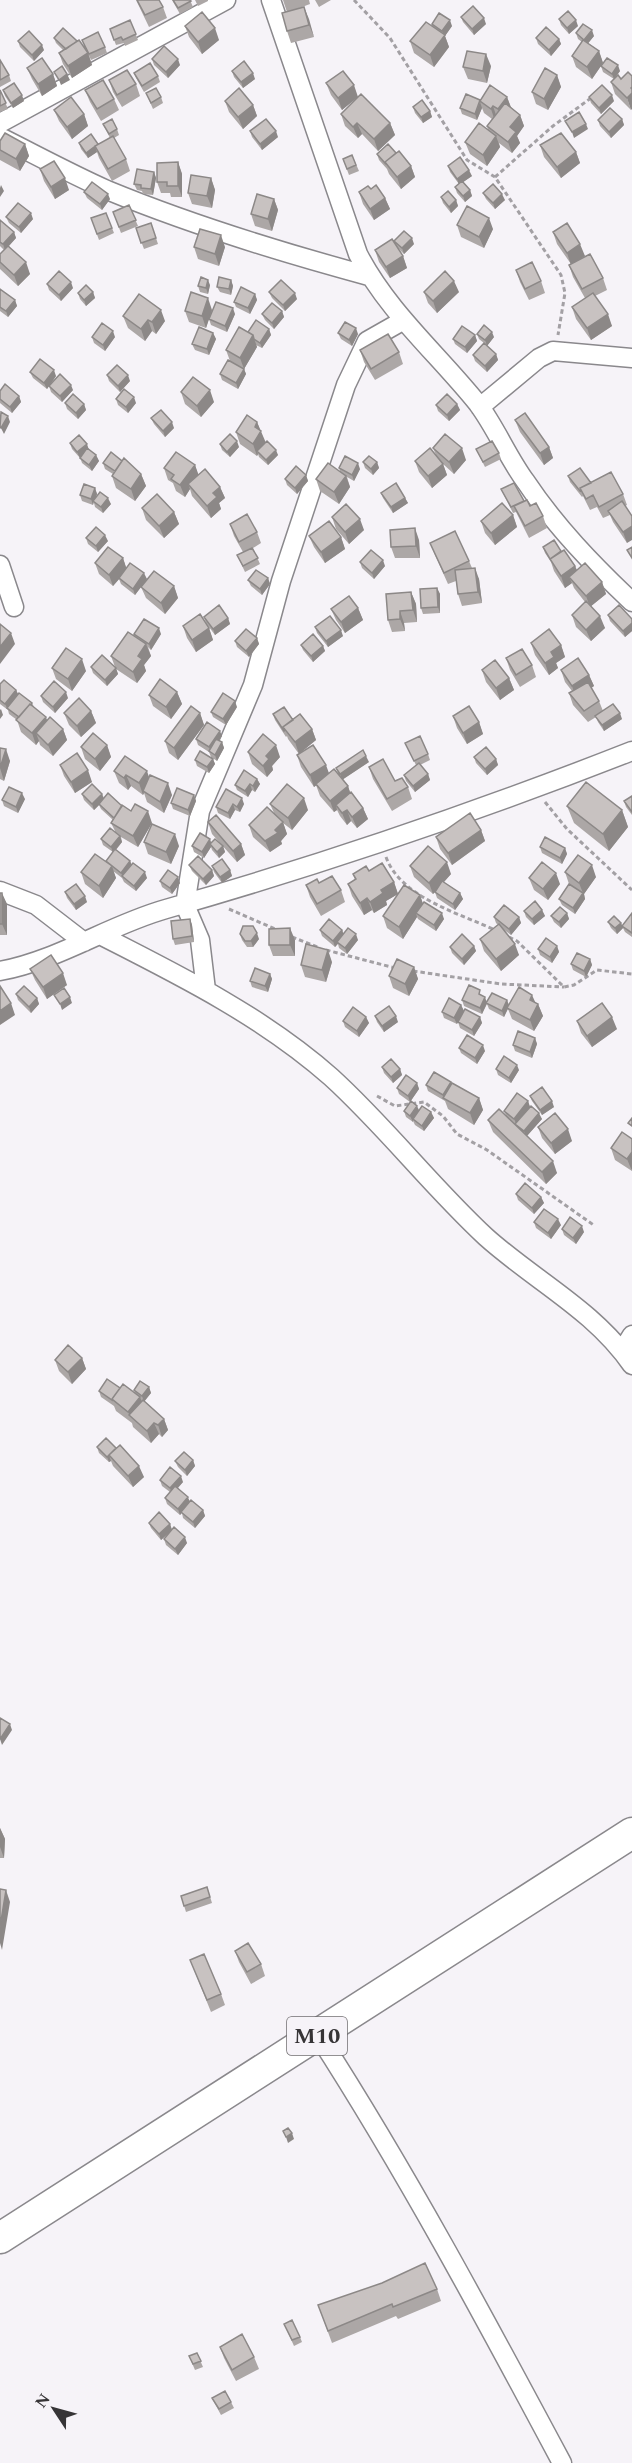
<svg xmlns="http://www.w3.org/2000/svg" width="632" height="2463" font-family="Spectral,serif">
<rect width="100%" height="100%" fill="#f6f3f8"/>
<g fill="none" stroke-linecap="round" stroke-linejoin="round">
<defs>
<path id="minor" d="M 271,0 L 358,254 C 388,312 438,354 478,404 C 496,428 508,458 526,482 C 556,527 593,565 632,602
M 0,123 L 226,0
M 0,137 C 36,155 71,174 107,190 C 192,225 280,252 369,276
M 480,407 L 539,358 L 553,351 L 632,358
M 0,565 L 14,607
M 0,891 L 36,905 L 84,942
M 100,935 C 181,976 263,1017 331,1077 C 386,1127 431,1186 486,1237 C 535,1281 594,1310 632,1365
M 0,971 C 59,960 109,925 166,909 C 324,864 479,811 632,751
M 206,990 L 200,940 L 185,905 L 200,811 L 253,685 L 281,581 L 346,385 L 367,341 L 404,320
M 622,1351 L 632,1335
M 318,2035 C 407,2173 485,2319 562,2463"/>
<path id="trunk" d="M 0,2238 L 632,1833"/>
</defs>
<!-- minor casing -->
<use href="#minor" stroke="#8a888c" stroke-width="21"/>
<!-- trunk casing -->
<use href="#trunk" stroke="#8a888c" stroke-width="33"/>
<!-- path -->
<path stroke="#a3a0a4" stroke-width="3" stroke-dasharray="4.5 3" stroke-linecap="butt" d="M 354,0 L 390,38 L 467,160 L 495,177 L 561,275 L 565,293 L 558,335
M 495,177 L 553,126 L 591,98
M 545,802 L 567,829 L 632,890
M 386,857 C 401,898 459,913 495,930
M 229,909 L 275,929
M 292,937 L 320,948
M 509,937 L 517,941 L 564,987 L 574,985 L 597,970 L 632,974
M 326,950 L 395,968
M 413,971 L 501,984 L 564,987
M 377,1096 L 395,1106 L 424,1102 L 443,1116 L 457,1134 L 487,1150 L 595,1226"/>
<!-- minor -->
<use href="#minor" stroke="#fff" stroke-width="18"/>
<!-- trunk -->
<use href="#trunk" stroke="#fff" stroke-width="30"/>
</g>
<!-- wall -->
<path fill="#aca7a6" d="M 136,0 L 163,7 L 167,18 L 149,27 Z
M 172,0 L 190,0 L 193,7 L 180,14 Z
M 195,0 L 208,0 L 208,1 L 198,6 Z
M 283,0 L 309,0 L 310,4 L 294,10 L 304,7 L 314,37 L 291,43 L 287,31 L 287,12 Z
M 315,0 L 331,0 L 319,7 Z
M 461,17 L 486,24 L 474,35 L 463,22 Z
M 559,19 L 578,26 L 569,34 L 561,25 Z
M 130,20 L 138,40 L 125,46 L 124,43 L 116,45 L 110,29 Z
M 432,24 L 452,26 L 445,36 L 449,47 L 434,67 L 414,53 L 410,41 L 432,26 Z
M 185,26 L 219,40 L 202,54 L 189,37 Z
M 576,33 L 594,36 L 588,43 L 599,51 L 603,63 L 592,79 L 576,67 L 572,56 L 582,42 L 578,39 Z
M 54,38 L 88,53 L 92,65 L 72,78 L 63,64 L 59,53 L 63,50 L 56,43 Z
M 536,38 L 559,39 L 561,44 L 551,56 L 538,44 Z
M 82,40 L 105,47 L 107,53 L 91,60 Z
M 18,41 L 44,50 L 34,61 L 20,47 Z
M 152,59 L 180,65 L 168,78 L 154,65 Z
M 0,60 L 9,75 L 11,81 L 0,87 Z
M 491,66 L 487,83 L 468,79 L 463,67 Z
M 601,66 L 620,71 L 615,78 L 621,79 L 631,110 L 615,94 L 611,82 L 614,79 L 603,72 Z
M 27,68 L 53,74 L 57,86 L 42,96 L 32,79 Z
M 232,71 L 255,79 L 243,88 L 234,77 Z
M 134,73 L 158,76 L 160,82 L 144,92 L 136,78 Z
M 557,75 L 561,87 L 548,110 L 536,104 L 532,92 Z
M 109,80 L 136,84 L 140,96 L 122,107 L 113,92 Z
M 326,83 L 358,97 L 390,123 L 395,135 L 378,151 L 362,134 L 358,138 L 345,126 L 341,114 L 356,98 L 342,110 L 331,95 Z
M 0,90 L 8,109 L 0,112 Z
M 3,90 L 24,101 L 13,108 L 5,96 Z
M 85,90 L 114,99 L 119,110 L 101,121 L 90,102 Z
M 146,93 L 161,97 L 163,103 L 153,109 Z
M 507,97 L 511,107 L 520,115 L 524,126 L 517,136 L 520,143 L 512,153 L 499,143 L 500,147 L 487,166 L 470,154 L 465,142 L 488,130 L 487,126 L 492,119 L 484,113 L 482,108 L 477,120 L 462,114 L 460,108 L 480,100 Z
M 589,97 L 614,101 L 601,114 L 591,103 Z
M 225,101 L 253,105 L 257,116 L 243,129 L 229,112 Z
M 413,107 L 430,111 L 432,117 L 423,123 L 415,113 Z
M 54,110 L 84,114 L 88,126 L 72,139 L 59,121 Z
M 622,119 L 624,125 L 611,138 L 600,126 L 598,120 Z
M 103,124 L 117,129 L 119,135 L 114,138 L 126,159 L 130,171 L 112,181 L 99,158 L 97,152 L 88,158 L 81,149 L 79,143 L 98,145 L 110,138 Z
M 250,131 L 278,137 L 262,150 L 252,137 Z
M 25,144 L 29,156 L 20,171 L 0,160 L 0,150 Z
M 540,145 L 576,152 L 580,163 L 561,178 L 544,157 Z
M 396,153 L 411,166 L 415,177 L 401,189 L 389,174 L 387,169 L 379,160 L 377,154 Z
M 352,155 L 359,171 L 349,175 L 343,159 Z
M 178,162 L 182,174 L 182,197 L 171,197 L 170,193 L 161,193 L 157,182 Z
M 448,166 L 472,176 L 463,182 L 470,190 L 472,196 L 465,202 L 457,193 L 455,187 L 459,184 L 450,172 Z
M 40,169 L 69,190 L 55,199 L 44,181 Z
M 154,172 L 156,178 L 153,195 L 143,194 L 142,191 L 137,190 L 134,184 Z
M 211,178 L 215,190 L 212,208 L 192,204 L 188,193 Z
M 371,189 L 385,198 L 390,209 L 374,220 L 363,204 L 359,192 Z
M 84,192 L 110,199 L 102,210 L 87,198 Z
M 483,193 L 505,200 L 495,209 L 486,199 Z
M 441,197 L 456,200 L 458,206 L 451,213 L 443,203 Z
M 274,199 L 278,210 L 272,231 L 255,226 L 251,214 Z
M 129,205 L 138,226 L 121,233 L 113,212 Z
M 106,213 L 114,233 L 99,240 L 91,218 Z
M 6,217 L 33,219 L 21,233 L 9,223 Z
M 0,220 L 14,232 L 16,238 L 9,246 L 30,274 L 18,286 L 0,269 L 0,254 L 4,250 L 0,246 Z
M 151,223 L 158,244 L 144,249 L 136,228 Z
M 457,225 L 493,229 L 484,248 L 461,237 Z
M 553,232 L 585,256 L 575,262 L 603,278 L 607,290 L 595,296 L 612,326 L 591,340 L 576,319 L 572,307 L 585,298 L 573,277 L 569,265 L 571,264 L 557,244 Z
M 394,241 L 414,244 L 404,254 L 397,247 L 403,256 L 407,268 L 390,278 L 379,262 L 375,250 L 396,246 Z
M 194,247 L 225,247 L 219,266 L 198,259 Z
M 516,270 L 541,281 L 545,293 L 529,300 L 520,282 Z
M 231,280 L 233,286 L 231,295 L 220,292 L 217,287 Z
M 47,284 L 73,288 L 61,301 L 49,290 Z
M 210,285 L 208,294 L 200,292 L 198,286 Z
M 0,289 L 15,300 L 17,306 L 8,317 L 0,311 Z
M 93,292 L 95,298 L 86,306 L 80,299 L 78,293 Z
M 269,292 L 297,299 L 285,311 L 272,298 Z
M 424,292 L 459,292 L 437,313 L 428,303 Z
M 255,294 L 257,300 L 250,314 L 236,307 L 234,302 Z
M 212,310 L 235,314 L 227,332 L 211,325 L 209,319 L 206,328 L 189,322 L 185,311 Z
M 282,311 L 284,317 L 274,329 L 265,320 L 262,314 Z
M 123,316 L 165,321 L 156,334 L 152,331 L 145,341 L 128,328 Z
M 269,329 L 271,335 L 262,348 L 256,345 L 257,347 L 244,369 L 246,374 L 238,389 L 222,380 L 220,374 L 230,361 L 226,350 L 248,332 Z
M 213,333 L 216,339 L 209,355 L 195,350 L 192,344 Z
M 338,333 L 358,334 L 352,346 L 341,339 Z
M 477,334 L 494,337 L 487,346 L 496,354 L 498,360 L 487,372 L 475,361 L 473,355 L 484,343 L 479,339 Z
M 475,335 L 477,341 L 467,353 L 455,344 L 453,339 Z
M 92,337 L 115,337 L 105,351 L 94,343 Z
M 360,350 L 399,352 L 403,364 L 375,380 L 364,362 Z
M 30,372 L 56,376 L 51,384 L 73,390 L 62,402 L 51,392 L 49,386 L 47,389 L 33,378 Z
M 107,375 L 130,381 L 120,392 L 109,381 Z
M 0,391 L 19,396 L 21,402 L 12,413 L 0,403 Z
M 181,392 L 214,402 L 201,417 L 185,404 Z
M 116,399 L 136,403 L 128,413 L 118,405 Z
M 65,403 L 84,404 L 86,410 L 78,419 L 67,409 Z
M 457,404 L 460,410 L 449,421 L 438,411 L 436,405 Z
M 151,418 L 174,428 L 165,437 L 154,424 Z
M 515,420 L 549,447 L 553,458 L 544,465 L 520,432 Z
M 257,422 L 265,443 L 278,455 L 268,465 L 259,457 L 258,454 L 257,456 L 240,444 L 236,432 Z
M 70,443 L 96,455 L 99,461 L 92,471 L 82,463 L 80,457 L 80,458 L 72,449 Z
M 220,444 L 239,447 L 230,457 L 222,450 Z
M 433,448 L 466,460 L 454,474 L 443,464 L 447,475 L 432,488 L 419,472 L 415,461 L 436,455 Z
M 476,449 L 499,453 L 501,459 L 485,467 Z
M 363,462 L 377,462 L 379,468 L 373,475 L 365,468 Z
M 103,463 L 141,474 L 146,486 L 135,501 L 116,488 L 112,476 L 113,474 L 105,469 Z
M 195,465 L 198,475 L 220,487 L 225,498 L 219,503 L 221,509 L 211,518 L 192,496 L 190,489 L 185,497 L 176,491 L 173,483 L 168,480 L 164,468 Z
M 339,468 L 360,469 L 354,481 L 347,477 L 350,487 L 339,504 L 320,491 L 316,479 L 340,471 Z
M 306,475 L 308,481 L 297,494 L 287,485 L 285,479 Z
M 568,476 L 591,483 L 623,494 L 627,505 L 625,506 L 627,543 L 613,522 L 610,515 L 603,518 L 597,507 L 590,510 L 583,496 L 582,497 L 570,482 Z
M 95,488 L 97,494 L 96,497 L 111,504 L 103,513 L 95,507 L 94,503 L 93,505 L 82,501 L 80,495 Z
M 501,489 L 524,501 L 543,516 L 547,528 L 529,538 L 516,512 L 513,513 Z
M 381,493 L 405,498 L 408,503 L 393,513 L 383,498 Z
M 142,508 L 174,512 L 179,524 L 164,538 L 146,520 Z
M 513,515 L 517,527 L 495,545 L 485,533 L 481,521 Z
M 332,517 L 364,530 L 349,544 L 336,529 Z
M 230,524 L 257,532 L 261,543 L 253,548 L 260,564 L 245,572 L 237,555 L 243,552 L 234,536 Z
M 309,536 L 341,537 L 345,549 L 325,563 L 314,547 Z
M 86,538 L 108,541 L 98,552 L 88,544 Z
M 419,540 L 420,558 L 395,558 L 391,547 Z
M 430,543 L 469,561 L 472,568 L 479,579 L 482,603 L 462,606 L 458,594 L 456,581 L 448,584 L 435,555 Z
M 543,547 L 561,551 L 575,566 L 577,570 L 602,582 L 606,594 L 591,606 L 605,628 L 591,641 L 576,627 L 572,615 L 585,602 L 574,588 L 572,583 L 565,588 L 554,571 L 551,562 L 545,553 Z
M 123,558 L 126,568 L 147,579 L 135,595 L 121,584 L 119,579 L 113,586 L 99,574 L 95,563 Z
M 360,562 L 385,566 L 374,579 L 362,568 Z
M 268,578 L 270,584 L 262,595 L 251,586 L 248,580 Z
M 174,586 L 178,598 L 165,614 L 146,598 L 141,587 Z
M 437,588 L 440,594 L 440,613 L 423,614 L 421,608 Z
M 411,592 L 416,604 L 417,622 L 404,623 L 405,631 L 392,632 L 388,620 Z
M 358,608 L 363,620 L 345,633 L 336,620 L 331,609 Z
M 608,615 L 632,619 L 632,631 L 625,637 L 610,621 Z
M 204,617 L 228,618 L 230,624 L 215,635 L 206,623 Z
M 183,626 L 209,628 L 213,640 L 196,652 L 187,638 Z
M 315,627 L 343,636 L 328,647 L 317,633 Z
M 134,634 L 161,634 L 151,650 L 148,647 L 151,656 L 144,665 L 146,671 L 137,683 L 116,669 L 118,674 L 107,686 L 93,673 L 91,667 L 115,667 L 111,656 L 134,636 Z
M 257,638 L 259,644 L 249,657 L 237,647 L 235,641 Z
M 531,643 L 561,645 L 565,657 L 556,663 L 558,668 L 549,675 L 535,655 Z
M 301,645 L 323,646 L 325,651 L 313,662 L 303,650 Z
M 506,658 L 532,665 L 536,677 L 520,687 L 510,670 Z
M 52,668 L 86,671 L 72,691 L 56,679 Z
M 482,670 L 509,678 L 514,690 L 500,700 L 486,682 Z
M 561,670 L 589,675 L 594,686 L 591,688 L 599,701 L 603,711 L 622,719 L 604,731 L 598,722 L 596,717 L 588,722 L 573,705 L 569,693 L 572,691 L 565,682 Z
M 0,684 L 16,690 L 18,694 L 32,703 L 34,707 L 47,720 L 63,729 L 67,740 L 53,756 L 40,745 L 39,741 L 36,745 L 21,732 L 17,720 L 9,714 L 8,710 L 0,704 Z
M 177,692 L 182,704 L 171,719 L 153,706 L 149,695 Z
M 41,696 L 68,698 L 55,713 L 43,702 Z
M 237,707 L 226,725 L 213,717 L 211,712 Z
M 91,711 L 96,723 L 81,737 L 69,725 L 64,713 Z
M 200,713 L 204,725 L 178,760 L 169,753 L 165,741 Z
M 273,714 L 293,720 L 312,729 L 316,740 L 300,753 L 329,773 L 338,773 L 336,768 L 369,762 L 343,779 L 348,786 L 350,793 L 363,808 L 368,819 L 357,828 L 351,821 L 347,825 L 340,816 L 337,810 L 334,812 L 320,796 L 316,785 L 314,787 L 301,767 L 297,755 L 299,754 L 288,739 L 287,736 L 286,737 L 275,720 Z
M 453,716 L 479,722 L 483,734 L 467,744 L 457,728 Z
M 222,736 L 219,741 L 222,742 L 224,748 L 217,761 L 211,757 L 209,752 L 198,745 L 196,739 Z
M 405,743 L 428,754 L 430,760 L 420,765 L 428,774 L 430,780 L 415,792 L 406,781 L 404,775 L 416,765 Z
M 107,745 L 111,757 L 100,771 L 85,759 L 81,747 Z
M 0,748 L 10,761 L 4,781 L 0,779 Z
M 248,752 L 280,757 L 272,766 L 273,770 L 267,777 L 252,764 Z
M 474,757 L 496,759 L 498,765 L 487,775 L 476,763 Z
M 213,759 L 215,764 L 209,773 L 197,766 L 195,760 Z
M 60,765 L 92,782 L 75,793 L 64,776 Z
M 369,767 L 408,787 L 412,799 L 392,811 L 373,779 Z
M 114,771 L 149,777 L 172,795 L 164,813 L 147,802 L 144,793 L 143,795 L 131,786 L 128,790 L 119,783 Z
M 257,779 L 260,784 L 255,792 L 252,790 L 248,797 L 237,790 L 235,785 Z
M 226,789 L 244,804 L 240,812 L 235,810 L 230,819 L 218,813 L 216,807 Z
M 82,794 L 102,794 L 104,798 L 122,806 L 152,823 L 138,847 L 121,837 L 122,842 L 116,850 L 130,861 L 131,864 L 147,878 L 136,891 L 124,882 L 122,878 L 113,871 L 116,878 L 103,898 L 85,884 L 81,872 L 106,862 L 113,852 L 103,845 L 101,839 L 115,831 L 111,823 L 113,820 L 101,809 L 99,805 L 94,810 L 84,800 Z
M 194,795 L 196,801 L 190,816 L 173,809 L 171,803 Z
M 632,796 L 632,815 L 626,807 L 624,801 Z
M 25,799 L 18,813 L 4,806 L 2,800 Z
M 270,804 L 308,810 L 292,830 L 283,823 L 287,834 L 281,841 L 282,844 L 270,852 L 253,837 L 249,825 L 274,813 Z
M 567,806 L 622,810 L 628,827 L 609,851 L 574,823 Z
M 208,822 L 241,844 L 245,855 L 237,862 L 212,834 Z
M 481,830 L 485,841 L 452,865 L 440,849 L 436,837 Z
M 144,842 L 179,846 L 171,864 L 148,854 Z
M 211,843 L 223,846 L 225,852 L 219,858 L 212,850 L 211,847 L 204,858 L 194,852 L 192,846 Z
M 540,847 L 565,848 L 567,854 L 562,864 L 542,853 Z
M 189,865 L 212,870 L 214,876 L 206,885 L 192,871 Z
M 212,866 L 230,870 L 232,876 L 222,883 L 214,872 Z
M 410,866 L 451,874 L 444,882 L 460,893 L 463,899 L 455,910 L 437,898 L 435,892 L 436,891 L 433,894 L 414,877 Z
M 369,871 L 394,882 L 398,894 L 386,901 L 387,905 L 374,913 L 372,910 L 364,915 L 352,896 L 348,884 L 355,880 L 353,874 Z
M 565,872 L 596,877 L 584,894 L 585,899 L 575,914 L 562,905 L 559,899 L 569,884 Z
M 529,878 L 560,884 L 548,900 L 534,890 Z
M 160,881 L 180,883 L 172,894 L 162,887 Z
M 306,885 L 341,890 L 345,902 L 321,916 L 310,897 Z
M 65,892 L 87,902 L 76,910 L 67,898 Z
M 0,893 L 7,904 L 7,935 L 0,935 Z
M 420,895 L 423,904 L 444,919 L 436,931 L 418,919 L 417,917 L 403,939 L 387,928 L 383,916 Z
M 542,910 L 545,916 L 534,925 L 526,917 L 524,911 Z
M 567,913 L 569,919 L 561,928 L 554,922 L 551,916 Z
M 632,913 L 632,937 L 625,932 L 622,926 Z
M 494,917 L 519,917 L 521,923 L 511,935 L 503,929 L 519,955 L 501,971 L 484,951 L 480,939 L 498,925 L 496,923 Z
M 190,919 L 192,925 L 194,942 L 175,945 L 173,939 Z
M 608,922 L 621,923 L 623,928 L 617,934 L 611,928 Z
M 320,930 L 342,930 L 344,934 L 358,940 L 347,954 L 339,948 L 338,944 L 335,947 L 322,936 Z
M 240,934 L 259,939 L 253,947 L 247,947 L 242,940 Z
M 295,940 L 295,956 L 273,956 L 269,945 Z
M 474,946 L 476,951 L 464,965 L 452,953 L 450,947 Z
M 557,946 L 559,952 L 552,963 L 540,955 L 538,949 Z
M 590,959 L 592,965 L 586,977 L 573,970 L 571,964 Z
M 332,962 L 326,982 L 305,977 L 301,965 Z
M 414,967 L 418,979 L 409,996 L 393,988 L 389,976 Z
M 30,969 L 67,985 L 47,999 L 35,980 Z
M 270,974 L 272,979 L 268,992 L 252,987 L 250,981 Z
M 16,994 L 37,998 L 39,1004 L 31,1013 L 18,1000 Z
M 482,996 L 487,1003 L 507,1000 L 509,1005 L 535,1003 L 538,1004 L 543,1016 L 534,1031 L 512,1019 L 508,1009 L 504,1017 L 489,1009 L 487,1004 L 482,1014 L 464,1006 L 462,1000 Z
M 461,1005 L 464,1011 L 480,1017 L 482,1023 L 474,1036 L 460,1028 L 458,1022 L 457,1024 L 444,1018 L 442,1012 Z
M 375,1016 L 398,1022 L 384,1032 L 377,1022 Z
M 366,1017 L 369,1023 L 359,1037 L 345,1027 L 343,1021 Z
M 577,1021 L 617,1029 L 592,1047 L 581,1033 Z
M 535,1038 L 537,1044 L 532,1058 L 515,1051 L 513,1045 Z
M 459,1048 L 485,1051 L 477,1064 L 461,1053 Z
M 382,1067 L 400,1069 L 402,1075 L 393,1083 L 384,1073 Z
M 496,1069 L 519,1070 L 511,1083 L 498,1075 Z
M 417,1083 L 419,1089 L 410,1102 L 399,1094 L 397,1088 Z
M 452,1084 L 479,1098 L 483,1110 L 474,1125 L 448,1109 L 445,1101 L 428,1091 L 426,1085 Z
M 530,1096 L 554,1107 L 542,1115 L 532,1101 Z
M 528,1101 L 530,1107 L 542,1119 L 527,1136 L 557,1173 L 546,1184 L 493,1132 L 488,1120 L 506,1115 L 504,1111 Z
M 419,1110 L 431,1112 L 434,1118 L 424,1131 L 415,1125 L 413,1121 L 413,1122 L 406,1117 L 404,1111 Z
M 538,1127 L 572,1141 L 555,1154 L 542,1138 Z
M 622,1132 L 632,1171 L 615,1160 L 611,1148 Z
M 516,1194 L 541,1197 L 544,1203 L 534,1214 L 518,1200 Z
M 534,1222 L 561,1225 L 551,1239 L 536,1228 Z
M 562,1229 L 584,1232 L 576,1244 L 564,1235 Z
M 82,1358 L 86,1369 L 72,1384 L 59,1371 L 55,1360 Z
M 149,1387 L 151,1393 L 144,1401 L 164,1419 L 168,1430 L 162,1437 L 159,1434 L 151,1443 L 133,1427 L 132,1423 L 116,1411 L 114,1406 L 101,1397 L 99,1391 L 120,1388 L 135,1393 L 134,1390 Z
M 97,1447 L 144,1477 L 133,1487 L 113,1466 L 111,1461 L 109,1462 L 99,1453 Z
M 193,1460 L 195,1466 L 187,1476 L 178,1467 L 175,1461 Z
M 160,1480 L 183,1482 L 178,1488 L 190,1501 L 203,1510 L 205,1516 L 195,1528 L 183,1518 L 182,1513 L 180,1515 L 167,1504 L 165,1498 L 170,1492 L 162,1486 Z
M 149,1523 L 170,1524 L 172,1530 L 187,1543 L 178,1555 L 166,1545 L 164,1539 L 172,1530 L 161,1540 L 151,1528 Z
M 0,1828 L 5,1839 L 4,1858 L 0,1858 Z
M 207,1887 L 212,1903 L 186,1912 L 181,1896 Z
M 235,1951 L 261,1964 L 265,1976 L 251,1984 L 239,1962 Z
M 190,1960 L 221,1994 L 225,2005 L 211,2012 Z
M 437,2289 L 441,2301 L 398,2319 L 396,2316 L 332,2343 L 318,2305 Z
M 284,2324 L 300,2337 L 302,2342 L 294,2346 Z
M 220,2347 L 254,2357 L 259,2369 L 236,2381 L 224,2358 Z
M 197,2353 L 203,2367 L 195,2370 L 189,2356 Z
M 212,2398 L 231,2402 L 234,2408 L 221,2415 L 215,2404 Z"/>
<!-- shaded-wall -->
<path fill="#8c8887" d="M 304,7 L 309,19 L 314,37 L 309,25 Z
M 484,18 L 486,24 L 474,35 L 472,29 Z
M 450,20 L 452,26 L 445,36 L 449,47 L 434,67 L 430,55 L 444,36 L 442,31 Z
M 576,20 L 578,26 L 569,34 L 567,28 Z
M 215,28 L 219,40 L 202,54 L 198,42 Z
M 592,30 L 594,36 L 586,46 L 584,40 Z
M 559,39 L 561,44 L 551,56 L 549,50 Z
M 42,45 L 44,50 L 34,61 L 32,55 Z
M 599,51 L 603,63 L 592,79 L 587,67 Z
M 88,53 L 92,65 L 72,78 L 68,66 Z
M 486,54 L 491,66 L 487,83 L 483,71 Z
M 178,59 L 180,65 L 168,78 L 166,72 Z
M 618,65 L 620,71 L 614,79 L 612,74 Z
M 253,73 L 255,79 L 243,88 L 241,82 Z
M 53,74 L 57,86 L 42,96 L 38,84 Z
M 67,74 L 70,80 L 61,85 L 59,80 Z
M 557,75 L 561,87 L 548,110 L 544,99 Z
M 354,85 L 358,97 L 342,110 L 338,98 Z
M 632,93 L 632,109 L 631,110 L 627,98 Z
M 22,95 L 24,101 L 13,108 L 11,103 Z
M 612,95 L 614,101 L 601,114 L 599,108 Z
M 507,97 L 511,108 L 502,121 L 498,109 Z
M 480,102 L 482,108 L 477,120 L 475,114 Z
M 253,105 L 257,116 L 243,129 L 238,117 Z
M 493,106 L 497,118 L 495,121 L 491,109 Z
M 430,111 L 432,117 L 423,123 L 421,117 Z
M 84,114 L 88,126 L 72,139 L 67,127 Z
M 520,115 L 524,126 L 517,136 L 520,143 L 512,153 L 508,142 L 510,127 Z
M 622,119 L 624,125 L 611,138 L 609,132 Z
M 357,123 L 362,134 L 358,138 L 353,127 Z
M 390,123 L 395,135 L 378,151 L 374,139 Z
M 586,124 L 588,129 L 574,138 L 572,132 Z
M 276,131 L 278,137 L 262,150 L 260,144 Z
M 496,136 L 500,147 L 487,166 L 483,155 Z
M 25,144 L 29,156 L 20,171 L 16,159 Z
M 95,146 L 97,152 L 88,158 L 86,153 Z
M 576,152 L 580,163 L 561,178 L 557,167 Z
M 178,162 L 182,174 L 182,197 L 178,186 Z
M 411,166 L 415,177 L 401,189 L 397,177 Z
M 469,170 L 472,176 L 459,185 L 457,179 Z
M 154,172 L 156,178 L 153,195 L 151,189 Z
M 65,178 L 69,190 L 55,199 L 51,187 Z
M 211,178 L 215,190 L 212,208 L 207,196 Z
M 1,185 L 4,191 L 0,197 L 0,188 Z
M 470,190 L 472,196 L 465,202 L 463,196 Z
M 108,194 L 110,199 L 102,210 L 100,204 Z
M 502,194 L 505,200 L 495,209 L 493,203 Z
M 385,198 L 390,209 L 374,220 L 370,209 Z
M 274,199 L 278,210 L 272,231 L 268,219 Z
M 456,200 L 458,206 L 451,213 L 449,207 Z
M 31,213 L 33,219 L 21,233 L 19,227 Z
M 489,218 L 493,229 L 484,248 L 479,237 Z
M 14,232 L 16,238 L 5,250 L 3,244 Z
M 221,235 L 225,247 L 219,266 L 215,254 Z
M 412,238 L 414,244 L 404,254 L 402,248 Z
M 580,244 L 585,256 L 571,265 L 567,253 Z
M 403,256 L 407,268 L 390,278 L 386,267 Z
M 26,262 L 30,274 L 18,286 L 14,275 Z
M 208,280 L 210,285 L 208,294 L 206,288 Z
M 231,280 L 233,286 L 231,295 L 229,289 Z
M 454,281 L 459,292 L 437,313 L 433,301 Z
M 71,282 L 73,288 L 61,301 L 59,295 Z
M 93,292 L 95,298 L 86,306 L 84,300 Z
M 295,293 L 297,299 L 285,311 L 283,305 Z
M 255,294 L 257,300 L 250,314 L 248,308 Z
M 208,298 L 212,310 L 206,328 L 202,316 Z
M 15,300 L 17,306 L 8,317 L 6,311 Z
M 233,308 L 235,314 L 227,332 L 225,326 Z
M 161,310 L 165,321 L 156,334 L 152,322 Z
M 282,311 L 284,317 L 274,329 L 272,323 Z
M 608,314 L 612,326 L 591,340 L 587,328 Z
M 148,320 L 152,331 L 145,341 L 141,329 Z
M 356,328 L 358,334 L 352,346 L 349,340 Z
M 269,329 L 271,335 L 262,348 L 260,343 Z
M 113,331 L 115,337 L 105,351 L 103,345 Z
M 492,332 L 494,337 L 487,346 L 485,340 Z
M 213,333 L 216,339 L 209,355 L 207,349 Z
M 253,335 L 257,347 L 244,369 L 240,358 Z
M 475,335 L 477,341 L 467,353 L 465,347 Z
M 496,354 L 498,360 L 487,372 L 485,366 Z
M 244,369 L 246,374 L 238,389 L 236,383 Z
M 54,370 L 56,376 L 47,389 L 44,383 Z
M 128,375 L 130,381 L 120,392 L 118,386 Z
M 71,385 L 73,390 L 62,402 L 60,396 Z
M 210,390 L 214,402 L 201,417 L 197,406 Z
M 19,396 L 21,402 L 12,413 L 10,407 Z
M 134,397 L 136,403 L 128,413 L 126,407 Z
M 84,404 L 86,410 L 78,419 L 76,413 Z
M 457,404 L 460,410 L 449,421 L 447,415 Z
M 8,416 L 10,422 L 4,434 L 1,428 Z
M 172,422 L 174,428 L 165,437 L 163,431 Z
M 257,422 L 266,443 L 257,451 L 258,454 L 257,456 L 253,444 L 255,427 Z
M 237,441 L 239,447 L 230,457 L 227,452 Z
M 87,444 L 89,450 L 80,458 L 77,452 Z
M 549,447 L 553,458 L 544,465 L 540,453 Z
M 462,448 L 466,460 L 454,474 L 449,462 Z
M 276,450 L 278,455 L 268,465 L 266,460 Z
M 96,455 L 99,461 L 92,471 L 89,465 Z
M 377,462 L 379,468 L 373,475 L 371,469 Z
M 358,463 L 360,469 L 354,481 L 352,475 Z
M 443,464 L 447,475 L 432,488 L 428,476 Z
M 195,465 L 199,476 L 188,484 L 190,489 L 185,497 L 180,485 Z
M 141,474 L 146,486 L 135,501 L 131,489 Z
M 306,475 L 308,481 L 297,494 L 295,488 Z
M 346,476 L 350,487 L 339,504 L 334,492 Z
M 220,487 L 225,498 L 219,503 L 221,509 L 211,518 L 207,506 L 213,493 Z
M 95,488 L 97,494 L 94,502 L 93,501 L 93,505 L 91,499 Z
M 108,498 L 111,504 L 103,513 L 101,507 Z
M 405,498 L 408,503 L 393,513 L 391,507 Z
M 174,512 L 179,524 L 164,538 L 159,526 Z
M 513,515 L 517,527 L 495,545 L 491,533 Z
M 360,519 L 364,530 L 349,544 L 345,532 Z
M 632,526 L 632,540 L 627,543 L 623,532 Z
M 415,528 L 419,540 L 420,558 L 416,546 Z
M 105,535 L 108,541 L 98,552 L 96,546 Z
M 341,537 L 345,549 L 325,563 L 321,552 Z
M 123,558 L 127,570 L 113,586 L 109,575 Z
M 383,560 L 385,566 L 374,579 L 372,573 Z
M 575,566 L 580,578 L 569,577 L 572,583 L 565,588 L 561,576 Z
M 475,568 L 479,579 L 482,603 L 478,592 Z
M 144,573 L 147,579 L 135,595 L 133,589 Z
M 268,578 L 270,584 L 262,595 L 260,589 Z
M 602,582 L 606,594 L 590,607 L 586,596 Z
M 174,586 L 178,598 L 165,614 L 161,603 Z
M 437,588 L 440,594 L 440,613 L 438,607 Z
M 411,592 L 416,604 L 417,622 L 413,610 Z
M 358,608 L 363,620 L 345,633 L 341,622 Z
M 400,611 L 404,623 L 405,631 L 400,619 Z
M 600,616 L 605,628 L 591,641 L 586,630 Z
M 228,618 L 230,624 L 215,635 L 213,629 Z
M 632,623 L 632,631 L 625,637 L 623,631 Z
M 159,628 L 161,634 L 151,650 L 149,644 Z
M 209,628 L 213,640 L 196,652 L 192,640 Z
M 341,630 L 343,636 L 328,647 L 326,641 Z
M 11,633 L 15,644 L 0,664 L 0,647 Z
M 257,638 L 259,644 L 249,657 L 246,651 Z
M 146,644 L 151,656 L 144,665 L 146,671 L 137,683 L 133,672 L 138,656 Z
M 561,645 L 565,657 L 556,663 L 558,668 L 549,675 L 545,663 L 551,652 Z
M 323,646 L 325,651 L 313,662 L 311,656 Z
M 82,659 L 86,671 L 72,691 L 68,679 Z
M 116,668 L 118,674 L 107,686 L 105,680 Z
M 589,675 L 594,686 L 576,698 L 572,686 Z
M 509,678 L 514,690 L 500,700 L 496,688 Z
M 16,690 L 19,696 L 7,708 L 5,704 Z
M 66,692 L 68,698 L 55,713 L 53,707 Z
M 177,692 L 182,704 L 171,719 L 166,707 Z
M 235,701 L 237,707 L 226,725 L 223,719 Z
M 1,709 L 3,715 L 0,719 L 0,710 Z
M 91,711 L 96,723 L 81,737 L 77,726 Z
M 200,713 L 204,725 L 178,760 L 174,748 Z
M 620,713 L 622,719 L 604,731 L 602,725 Z
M 46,717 L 50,729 L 36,733 L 39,741 L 36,745 L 32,733 Z
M 479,722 L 483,734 L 467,744 L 463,733 Z
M 63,729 L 67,740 L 53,756 L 48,745 Z
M 312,729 L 316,740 L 299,754 L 295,742 Z
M 220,731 L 222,736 L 211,753 L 209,747 Z
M 222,742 L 224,748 L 217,761 L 215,755 Z
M 107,745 L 111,757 L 100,771 L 95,759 Z
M 276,745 L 280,757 L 272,766 L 273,770 L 267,777 L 263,766 L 266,756 Z
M 6,749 L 10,761 L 4,781 L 0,768 Z
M 366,756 L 369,762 L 342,780 L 340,774 Z
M 213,759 L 215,764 L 209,773 L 207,767 Z
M 496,759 L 498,765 L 487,775 L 485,769 Z
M 326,765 L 330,776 L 314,787 L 310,775 Z
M 88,770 L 92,782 L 75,793 L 71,782 Z
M 147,771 L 151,783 L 143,791 L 144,793 L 143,795 L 139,783 Z
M 428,774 L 430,780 L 415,792 L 413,786 Z
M 126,775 L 131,786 L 128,790 L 124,778 Z
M 257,779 L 260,784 L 255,792 L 253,786 Z
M 168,783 L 172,795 L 164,813 L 160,802 Z
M 250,784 L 252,790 L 248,797 L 245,791 Z
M 348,786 L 352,798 L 336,805 L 337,810 L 334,812 L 330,801 Z
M 22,793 L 25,799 L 18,813 L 16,807 Z
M 102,794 L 104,800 L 94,810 L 92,804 Z
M 194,795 L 196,801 L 190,816 L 188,810 Z
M 242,798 L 244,804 L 240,812 L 237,807 Z
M 304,798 L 308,810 L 292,830 L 288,818 Z
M 233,804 L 235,810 L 230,819 L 228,813 Z
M 363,808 L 368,819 L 357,828 L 352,817 Z
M 347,810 L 351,821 L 347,825 L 342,813 Z
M 622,810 L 628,827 L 609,851 L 603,834 Z
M 148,811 L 152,823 L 138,847 L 133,836 Z
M 283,822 L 287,834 L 281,841 L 282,844 L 270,852 L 265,841 Z
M 481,830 L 485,841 L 452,865 L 448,853 Z
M 175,834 L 179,846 L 171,864 L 166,852 Z
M 120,836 L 122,842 L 113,853 L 111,847 Z
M 210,839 L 212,845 L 210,844 L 211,847 L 204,858 L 202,852 Z
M 241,844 L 245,855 L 237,862 L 233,851 Z
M 223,846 L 225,852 L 219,858 L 217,852 Z
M 565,848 L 567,854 L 562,864 L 560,858 Z
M 130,861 L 133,867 L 124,879 L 121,873 Z
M 447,862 L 451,874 L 433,894 L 429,883 Z
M 592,865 L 596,877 L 584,894 L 585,899 L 575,914 L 573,908 L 583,893 L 579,883 Z
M 112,866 L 116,878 L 103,898 L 99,886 Z
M 212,870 L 214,876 L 206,885 L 203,879 Z
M 230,870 L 232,876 L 222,883 L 220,877 Z
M 145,872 L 147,878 L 136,891 L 134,886 Z
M 556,873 L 560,884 L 548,900 L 543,889 Z
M 178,877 L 180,883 L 172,894 L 170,888 Z
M 394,882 L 398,894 L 386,901 L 387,905 L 374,913 L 370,902 L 381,890 Z
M 2,893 L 7,904 L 7,935 L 2,924 Z
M 460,893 L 463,899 L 455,910 L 453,904 Z
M 420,895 L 424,907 L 416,913 L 417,917 L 403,939 L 399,927 Z
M 85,896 L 87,902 L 76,910 L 74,904 Z
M 367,898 L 372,910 L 364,915 L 360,903 Z
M 542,910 L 545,916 L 534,925 L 532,919 Z
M 442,913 L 444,919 L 436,931 L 434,925 Z
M 567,913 L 569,919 L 561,928 L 559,922 Z
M 519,917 L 521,923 L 511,935 L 509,929 Z
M 190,919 L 192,925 L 194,942 L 192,936 Z
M 621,923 L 623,928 L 617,934 L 615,928 Z
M 290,928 L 295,940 L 295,956 L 290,945 Z
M 342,930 L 344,936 L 335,947 L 333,941 Z
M 257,933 L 259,939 L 253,947 L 251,941 Z
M 356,934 L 358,940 L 347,954 L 345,948 Z
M 515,944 L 519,955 L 501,971 L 496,959 Z
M 474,946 L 476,951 L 464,965 L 462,959 Z
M 557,946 L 559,952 L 552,963 L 550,957 Z
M 328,950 L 332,962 L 326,982 L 322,970 Z
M 590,959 L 592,965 L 586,977 L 584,971 Z
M 414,967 L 418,979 L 409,996 L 405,984 Z
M 63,973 L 67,985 L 47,999 L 43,987 Z
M 270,974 L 272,979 L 268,992 L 265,986 Z
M 532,995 L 537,1006 L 530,1000 Z
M 70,997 L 72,1003 L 62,1010 L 60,1004 Z
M 485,997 L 487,1003 L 482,1014 L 480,1008 Z
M 37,998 L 39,1004 L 31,1013 L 29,1007 Z
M 507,1000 L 509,1006 L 504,1017 L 502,1011 Z
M 11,1003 L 15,1015 L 0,1025 L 0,1011 Z
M 538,1004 L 543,1016 L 534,1031 L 530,1020 Z
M 461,1005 L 464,1011 L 457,1024 L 454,1018 Z
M 396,1016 L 398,1022 L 384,1032 L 382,1026 Z
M 366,1017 L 369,1023 L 359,1037 L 357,1031 Z
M 480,1017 L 482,1023 L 474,1036 L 472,1030 Z
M 612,1017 L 617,1029 L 592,1047 L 587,1036 Z
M 535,1038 L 537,1044 L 532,1058 L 530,1052 Z
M 483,1045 L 485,1051 L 477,1064 L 475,1058 Z
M 517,1065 L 519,1070 L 511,1083 L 509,1078 Z
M 400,1069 L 402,1075 L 393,1083 L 391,1077 Z
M 451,1082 L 453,1088 L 444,1098 L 443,1095 Z
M 417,1083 L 419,1089 L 410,1102 L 408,1096 Z
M 479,1098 L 483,1110 L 474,1125 L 470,1113 Z
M 528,1101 L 530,1107 L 517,1125 L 514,1119 Z
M 552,1101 L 554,1107 L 542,1115 L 540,1110 Z
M 417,1106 L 420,1112 L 413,1119 L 413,1122 L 410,1116 Z
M 431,1112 L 434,1118 L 424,1131 L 422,1126 Z
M 539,1113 L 542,1119 L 526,1137 L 524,1131 Z
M 568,1129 L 572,1141 L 555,1154 L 551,1143 Z
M 632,1152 L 632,1171 L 627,1159 Z
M 553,1161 L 557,1173 L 546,1184 L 542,1172 Z
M 541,1197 L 544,1203 L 534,1214 L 532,1208 Z
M 558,1219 L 561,1225 L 551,1239 L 548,1233 Z
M 582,1226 L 584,1232 L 576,1244 L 573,1238 Z
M 82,1358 L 86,1369 L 72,1384 L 68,1372 Z
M 149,1387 L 151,1393 L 144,1402 L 142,1396 Z
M 140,1397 L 145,1409 L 130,1416 L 128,1412 Z
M 164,1419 L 168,1430 L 162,1437 L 158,1425 Z
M 154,1423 L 159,1434 L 151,1443 L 147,1431 Z
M 109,1455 L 111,1461 L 109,1462 L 107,1457 Z
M 193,1460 L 195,1466 L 187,1476 L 185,1470 Z
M 139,1466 L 144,1477 L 133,1487 L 128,1476 Z
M 181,1476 L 183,1482 L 172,1494 L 170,1488 Z
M 188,1497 L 190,1503 L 180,1515 L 178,1509 Z
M 203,1510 L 205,1516 L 195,1528 L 193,1522 Z
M 170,1524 L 172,1530 L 161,1540 L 159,1534 Z
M 185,1537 L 187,1543 L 178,1555 L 175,1549 Z
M 10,1724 L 12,1730 L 2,1745 L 0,1739 Z
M 0,1828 L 5,1839 L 4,1858 L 0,1847 Z
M 6,1890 L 10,1902 L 2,1950 L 0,1943 L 0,1927 Z
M 292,2133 L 294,2139 L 288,2143 L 286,2137 Z"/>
<!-- building -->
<path fill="#c8c2c1" stroke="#8c8887" stroke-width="1.5" d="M 137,0 L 159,0 L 163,7 L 145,15 Z
M 173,0 L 190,0 L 191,1 L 178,8 Z
M 473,6 L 484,18 L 472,29 L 461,17 Z
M 304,7 L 309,25 L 287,31 L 282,13 Z
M 568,11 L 576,20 L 567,28 L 559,19 Z
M 202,12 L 215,28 L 198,42 L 185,26 Z
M 439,13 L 450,20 L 442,31 L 432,24 Z
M 130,20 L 136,34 L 123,40 L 121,37 L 114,40 L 110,29 Z
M 426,22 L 445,35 L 430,55 L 410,41 Z
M 583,24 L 592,30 L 584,40 L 576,33 Z
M 546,27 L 559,39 L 549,50 L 536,38 Z
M 63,28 L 77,41 L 66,49 L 54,38 Z
M 29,31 L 42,45 L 32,55 L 18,41 Z
M 98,32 L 105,47 L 89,54 L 82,40 Z
M 79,40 L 88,53 L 68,66 L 59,53 Z
M 583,40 L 599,51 L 587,67 L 572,56 Z
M 164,46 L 178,59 L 166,72 L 152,59 Z
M 467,51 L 486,54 L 483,71 L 463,67 Z
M 42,58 L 53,74 L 38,84 L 27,68 Z
M 607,58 L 618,65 L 612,74 L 601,66 Z
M 0,60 L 9,75 L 0,80 Z
M 244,61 L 253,73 L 241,82 L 232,71 Z
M 150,63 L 158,76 L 142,86 L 134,73 Z
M 62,66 L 67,74 L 59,80 L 54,72 Z
M 545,68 L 557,75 L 544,99 L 532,92 Z
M 127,70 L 136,84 L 117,95 L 109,80 Z
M 343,71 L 354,85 L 338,98 L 326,83 Z
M 628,72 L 632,76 L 632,87 L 631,88 L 632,89 L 632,93 L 627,98 L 611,82 L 618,75 L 621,79 Z
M 103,80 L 114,99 L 97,109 L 85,90 Z
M 14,83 L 22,95 L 11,103 L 3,90 Z
M 490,85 L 507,97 L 498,109 L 493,106 L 491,109 L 480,101 Z
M 602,85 L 612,95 L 599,108 L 589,97 Z
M 156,88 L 161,97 L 151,103 L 146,93 Z
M 239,88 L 253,105 L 238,117 L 225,101 Z
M 0,90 L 6,103 L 0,106 Z
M 361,94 L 390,123 L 374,139 L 357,123 L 353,127 L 341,114 Z
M 466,94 L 480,100 L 475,114 L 460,108 Z
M 71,97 L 84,114 L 67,127 L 54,110 Z
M 422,100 L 430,111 L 421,117 L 413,107 Z
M 505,103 L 520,115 L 510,127 L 516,132 L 508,142 L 487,126 Z
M 610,108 L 622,119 L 609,132 L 598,120 Z
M 579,112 L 586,124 L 572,132 L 565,121 Z
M 112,119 L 117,129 L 109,134 L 103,124 Z
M 266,119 L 276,131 L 260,144 L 250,131 Z
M 479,123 L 496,136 L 483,155 L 465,142 Z
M 5,133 L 25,144 L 16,159 L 0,150 L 0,141 Z
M 561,133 L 576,152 L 557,167 L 540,145 Z
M 91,134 L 98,144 L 86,153 L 79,143 Z
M 113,136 L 126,159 L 108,169 L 95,146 Z
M 388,144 L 396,153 L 385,162 L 385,163 L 377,154 Z
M 399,151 L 411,166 L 397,177 L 385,162 Z
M 352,155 L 356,165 L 347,169 L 343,159 Z
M 460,157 L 469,170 L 457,179 L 448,166 Z
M 54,161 L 65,178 L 51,187 L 40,169 Z
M 178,162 L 178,186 L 167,186 L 167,182 L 157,182 L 157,163 Z
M 137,169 L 154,172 L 151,189 L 141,188 L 141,185 L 134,184 Z
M 191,175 L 211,178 L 207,196 L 188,193 Z
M 462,181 L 470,190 L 463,196 L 455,187 Z
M 92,182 L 108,194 L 100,204 L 84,192 Z
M 493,184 L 502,194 L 493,203 L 483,193 Z
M 376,185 L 385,198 L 370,209 L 359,192 L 368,186 L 371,189 Z
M 448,191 L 456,200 L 449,207 L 441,197 Z
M 257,194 L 274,199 L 268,219 L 251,214 Z
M 18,203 L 31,213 L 19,227 L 6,217 Z
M 129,205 L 136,220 L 119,227 L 113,212 Z
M 467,206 L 489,218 L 479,237 L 457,225 Z
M 106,213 L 112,228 L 97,234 L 91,218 Z
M 0,220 L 14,232 L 3,244 L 0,242 Z
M 151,223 L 156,238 L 141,243 L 136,228 Z
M 567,223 L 580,244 L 567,253 L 553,232 Z
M 200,229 L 221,235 L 215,254 L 194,247 Z
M 404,231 L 412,238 L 402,248 L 394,241 Z
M 392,239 L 403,256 L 386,267 L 375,250 Z
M 8,246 L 26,262 L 14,275 L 0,262 L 0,254 Z
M 590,254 L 603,278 L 582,289 L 569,265 Z
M 532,262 L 541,281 L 525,289 L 516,270 Z
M 59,271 L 71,282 L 59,295 L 47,284 Z
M 445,271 L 454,281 L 433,301 L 424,292 Z
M 201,277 L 208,280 L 206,288 L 198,286 Z
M 219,277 L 231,280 L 229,289 L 217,287 Z
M 281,280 L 295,293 L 283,305 L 269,292 Z
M 86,285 L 93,292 L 84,300 L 78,293 Z
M 241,287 L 255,294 L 248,308 L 234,302 Z
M 0,289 L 15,300 L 6,311 L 0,307 Z
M 191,292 L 208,298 L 202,316 L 185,311 Z
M 593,293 L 608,314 L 587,328 L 572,307 Z
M 139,294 L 161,310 L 152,322 L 148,320 L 141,329 L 123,316 Z
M 216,302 L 233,308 L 225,326 L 209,319 Z
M 272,303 L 282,311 L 272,323 L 262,314 Z
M 256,320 L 269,329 L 260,343 L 254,339 L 253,335 L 248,332 Z
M 345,322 L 356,328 L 349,340 L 338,333 Z
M 102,323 L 113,331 L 103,345 L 92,337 Z
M 484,325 L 492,332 L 485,340 L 477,334 Z
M 462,326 L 475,335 L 465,347 L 453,339 Z
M 199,327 L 213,333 L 207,349 L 192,344 Z
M 239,327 L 253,335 L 240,358 L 226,350 Z
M 388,334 L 399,352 L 371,369 L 360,350 Z
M 484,343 L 496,354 L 485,366 L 473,355 Z
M 40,359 L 54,370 L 44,383 L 30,372 Z
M 228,360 L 244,369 L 236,383 L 220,374 Z
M 117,365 L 128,375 L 118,386 L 107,375 Z
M 60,374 L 71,385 L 60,396 L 49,386 Z
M 193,377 L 210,390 L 197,406 L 181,392 Z
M 5,384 L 19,396 L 10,407 L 0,399 L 0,391 Z
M 124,389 L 134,397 L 126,407 L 116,399 Z
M 73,394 L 84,404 L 76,413 L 65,403 Z
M 447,394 L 457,404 L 447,415 L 436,405 Z
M 161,410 L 172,422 L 163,431 L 151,418 Z
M 1,412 L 8,416 L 1,428 L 0,427 Z
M 525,413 L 549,447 L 540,453 L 515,420 Z
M 247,415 L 257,422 L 255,427 L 261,431 L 253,444 L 236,432 Z
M 230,434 L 237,441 L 227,452 L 220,444 Z
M 445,434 L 462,448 L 449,462 L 433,448 Z
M 79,435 L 87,444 L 77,452 L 70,443 Z
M 267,441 L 276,450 L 266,460 L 257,451 Z
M 492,441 L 499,453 L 483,462 L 476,449 Z
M 87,448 L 96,455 L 89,465 L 80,458 Z
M 430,448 L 443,464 L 428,476 L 415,461 Z
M 111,452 L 122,461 L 115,471 L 103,463 Z
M 176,452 L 195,465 L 180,485 L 171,479 L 174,475 L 164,468 Z
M 345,456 L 358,463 L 352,475 L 339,468 Z
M 369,456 L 377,462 L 371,469 L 363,462 Z
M 124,458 L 141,474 L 131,489 L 112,476 Z
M 328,463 L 346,476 L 334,492 L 316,479 Z
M 296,466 L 306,475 L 295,488 L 285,479 Z
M 580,468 L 591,483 L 580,488 L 581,490 L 580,491 L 568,476 Z
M 205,469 L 220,487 L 213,493 L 217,497 L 207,506 L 188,484 Z
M 611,472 L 623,494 L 599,507 L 593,495 L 586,499 L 580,488 Z
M 396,483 L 405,498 L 391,507 L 381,493 Z
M 514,483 L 524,501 L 511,507 L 501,489 Z
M 84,484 L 95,488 L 91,499 L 80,495 Z
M 100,492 L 108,498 L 101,507 L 93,501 Z
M 157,494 L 174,512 L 159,526 L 142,508 Z
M 527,500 L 530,506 L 536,503 L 543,516 L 525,526 L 514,506 Z
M 622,501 L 632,516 L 632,526 L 623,532 L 608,511 Z
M 502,503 L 513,515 L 491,533 L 481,521 Z
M 346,504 L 360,519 L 345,532 L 332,517 Z
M 247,514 L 257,532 L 239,542 L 230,524 Z
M 329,521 L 341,537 L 321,552 L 309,536 Z
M 96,527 L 105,535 L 96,546 L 86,538 Z
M 415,528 L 416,546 L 391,547 L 390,530 Z
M 455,531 L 469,561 L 444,573 L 430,543 Z
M 554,540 L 561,551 L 550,559 L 543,547 Z
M 108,547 L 123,558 L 109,575 L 95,563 Z
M 632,547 L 632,558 L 627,550 Z
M 252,548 L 258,558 L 243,566 L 237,555 Z
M 371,550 L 383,560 L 372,573 L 360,562 Z
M 564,550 L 575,566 L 561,576 L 550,559 Z
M 130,563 L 144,573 L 133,589 L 119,578 Z
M 585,563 L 602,582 L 586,596 L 569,577 Z
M 475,568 L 478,592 L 458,594 L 455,570 Z
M 256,570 L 268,578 L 260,589 L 248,580 Z
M 154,571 L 174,586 L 161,603 L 141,587 Z
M 437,588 L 438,607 L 421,608 L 420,589 Z
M 411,592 L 413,610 L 400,611 L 400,619 L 388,620 L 386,594 Z
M 349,596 L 358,608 L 341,622 L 331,609 Z
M 586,601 L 600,616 L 586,630 L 572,615 Z
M 219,605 L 228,618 L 213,629 L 204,617 Z
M 619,605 L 632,619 L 632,623 L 623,631 L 608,615 Z
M 200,614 L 209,628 L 192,640 L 183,626 Z
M 330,616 L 341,630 L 326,641 L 315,627 Z
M 144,619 L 159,628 L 149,644 L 134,634 Z
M 0,624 L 11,633 L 0,647 Z
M 246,629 L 257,638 L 246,651 L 235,641 Z
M 549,629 L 561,645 L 551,652 L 554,657 L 545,663 L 531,643 Z
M 128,632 L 146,644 L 138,656 L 142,659 L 133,672 L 111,656 Z
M 313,634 L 323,646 L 311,656 L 301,645 Z
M 66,648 L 82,659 L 68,679 L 52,668 Z
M 522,649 L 532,665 L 516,675 L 506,658 Z
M 102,655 L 116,668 L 105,680 L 91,667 Z
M 578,658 L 589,675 L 572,686 L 561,670 Z
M 495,660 L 509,678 L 496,688 L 482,670 Z
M 160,679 L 177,692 L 166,707 L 149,695 Z
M 4,680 L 16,690 L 5,704 L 0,700 L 0,684 Z
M 54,681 L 66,692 L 53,707 L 41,696 Z
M 588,682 L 599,701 L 584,711 L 569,693 Z
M 19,693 L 32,703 L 31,705 L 30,704 L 19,717 L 7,708 Z
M 223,693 L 235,701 L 223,719 L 211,712 Z
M 79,698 L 91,711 L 77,726 L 64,713 Z
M 30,704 L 46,717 L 32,733 L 16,720 Z
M 613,704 L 620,713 L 602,725 L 595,716 Z
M 191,706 L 200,713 L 174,748 L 165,741 Z
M 469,706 L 479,722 L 463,733 L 453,716 Z
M 284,707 L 293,720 L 283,727 L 285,730 L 284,731 L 273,714 Z
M 300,714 L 312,729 L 295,742 L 283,727 Z
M 50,717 L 63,729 L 48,745 L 36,733 Z
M 207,722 L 220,731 L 209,747 L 196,739 Z
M 93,733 L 107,745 L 95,759 L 81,747 Z
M 263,734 L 276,745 L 266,756 L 269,759 L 263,766 L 248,752 Z
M 420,736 L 428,754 L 414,761 L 405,743 Z
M 216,739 L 222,742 L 215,755 L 209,751 Z
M 313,745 L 326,765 L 310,775 L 297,755 Z
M 486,747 L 496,759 L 485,769 L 474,757 Z
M 0,748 L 6,749 L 0,768 Z
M 363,750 L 366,756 L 340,774 L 336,768 Z
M 200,751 L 213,759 L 207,767 L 195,760 Z
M 77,753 L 88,770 L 71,782 L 60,765 Z
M 125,756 L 147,771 L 139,783 L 126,775 L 124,778 L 114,771 Z
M 383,759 L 395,781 L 402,778 L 408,787 L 387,799 L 369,767 Z
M 419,763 L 428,774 L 413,786 L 404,775 Z
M 334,769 L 348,786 L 330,801 L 316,784 Z
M 244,770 L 257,779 L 253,786 L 250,784 L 245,791 L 235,785 Z
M 150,775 L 168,783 L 160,802 L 143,791 Z
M 586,782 L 622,810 L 603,834 L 567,806 Z
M 92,784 L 102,794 L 92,804 L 82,794 Z
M 287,784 L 304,798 L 288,818 L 270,804 Z
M 9,787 L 22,793 L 16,807 L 2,800 Z
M 177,788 L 194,795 L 188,810 L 171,803 Z
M 226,789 L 242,798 L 237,807 L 233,804 L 228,813 L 216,807 Z
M 351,792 L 363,808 L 352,817 L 347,810 L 342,813 L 336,805 Z
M 108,793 L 122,806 L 114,818 L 99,804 Z
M 632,796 L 632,812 L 624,801 Z
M 135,804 L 148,811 L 133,836 L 111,823 L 122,805 L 131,811 Z
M 267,807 L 283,822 L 275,830 L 278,833 L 265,841 L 249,825 Z
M 470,813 L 481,830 L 448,853 L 436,837 Z
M 216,815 L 241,844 L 233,851 L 208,822 Z
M 152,824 L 175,834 L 166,852 L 144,842 Z
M 110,828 L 120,836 L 111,847 L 101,839 Z
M 200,833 L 210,839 L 202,852 L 192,846 Z
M 545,837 L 565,848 L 560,858 L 540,847 Z
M 215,839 L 223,846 L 217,852 L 210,844 Z
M 428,846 L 447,862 L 429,883 L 410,866 Z
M 115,849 L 130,861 L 121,873 L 106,861 Z
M 95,854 L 112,866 L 99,886 L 81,872 Z
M 578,855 L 592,865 L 579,883 L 565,872 Z
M 198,856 L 212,870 L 203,879 L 189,865 Z
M 222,859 L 230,870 L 220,877 L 212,866 Z
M 542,862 L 556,873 L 543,889 L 529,878 Z
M 133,863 L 145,872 L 134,886 L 122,876 Z
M 382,863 L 394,882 L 381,890 L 383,893 L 370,902 L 367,898 L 360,903 L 348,884 L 356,879 L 353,874 L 366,866 L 369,871 Z
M 168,870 L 178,877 L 170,888 L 160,881 Z
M 332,876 L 341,890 L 317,904 L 306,885 L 317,879 L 319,883 Z
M 442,881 L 460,893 L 453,904 L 435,892 Z
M 76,884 L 85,896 L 74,904 L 65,892 Z
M 569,884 L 583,893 L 573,908 L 559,899 Z
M 404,885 L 420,895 L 399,927 L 383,916 Z
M 0,893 L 2,893 L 2,924 L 0,924 Z
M 535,901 L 542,910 L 532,919 L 524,911 Z
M 424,902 L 442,913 L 434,925 L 416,913 Z
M 504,905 L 519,917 L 509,929 L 494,917 Z
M 560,907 L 567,913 L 559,922 L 551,916 Z
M 632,913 L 632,933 L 622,926 Z
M 614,916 L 621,923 L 615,928 L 608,922 Z
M 190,919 L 192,936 L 173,939 L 171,921 Z
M 329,919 L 342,930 L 333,941 L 320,930 Z
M 499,924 L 515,944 L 496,959 L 480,939 Z
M 243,926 L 253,926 L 257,933 L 251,941 L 245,941 L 240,934 Z
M 290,928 L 290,945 L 269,945 L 269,929 Z
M 348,928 L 356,934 L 345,948 L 337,942 Z
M 462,934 L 474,946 L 462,959 L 450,947 Z
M 546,938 L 557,946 L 550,957 L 538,949 Z
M 306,944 L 328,950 L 322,970 L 301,965 Z
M 577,953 L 590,959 L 584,971 L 571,964 Z
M 51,955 L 63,973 L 43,987 L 30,969 Z
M 397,959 L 414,967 L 405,984 L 389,976 Z
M 255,968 L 270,974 L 265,986 L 250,981 Z
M 469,985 L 480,990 L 479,994 L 485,997 L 480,1008 L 462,1000 Z
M 0,986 L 11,1003 L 0,1011 Z
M 24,986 L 37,998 L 29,1007 L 16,994 Z
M 519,987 L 532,995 L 530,1000 L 538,1004 L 530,1020 L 507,1008 Z
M 64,988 L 70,997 L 60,1004 L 54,995 Z
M 492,993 L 507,1000 L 502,1011 L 486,1003 Z
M 449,998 L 461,1005 L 454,1018 L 442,1012 Z
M 602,1003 L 612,1017 L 587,1036 L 577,1021 Z
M 389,1006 L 396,1016 L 382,1026 L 375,1016 Z
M 353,1007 L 366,1017 L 357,1031 L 343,1021 Z
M 465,1009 L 480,1017 L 472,1030 L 458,1022 Z
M 518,1031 L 535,1038 L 530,1052 L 513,1045 Z
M 467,1035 L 483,1045 L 475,1058 L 459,1048 Z
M 504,1056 L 517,1065 L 509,1078 L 496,1069 Z
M 391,1059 L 400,1069 L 391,1077 L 382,1067 Z
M 434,1072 L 451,1082 L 443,1095 L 426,1085 Z
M 406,1075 L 417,1083 L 408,1096 L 397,1088 Z
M 452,1083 L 479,1098 L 470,1113 L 443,1098 Z
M 542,1087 L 552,1101 L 540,1110 L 530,1096 Z
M 517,1093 L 528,1101 L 514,1119 L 504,1111 Z
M 411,1101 L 417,1106 L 410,1116 L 404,1111 Z
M 422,1106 L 431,1112 L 422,1126 L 413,1119 Z
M 531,1106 L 539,1113 L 524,1131 L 515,1124 Z
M 499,1109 L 553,1161 L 542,1172 L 488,1120 Z
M 555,1113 L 568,1129 L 551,1143 L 538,1127 Z
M 632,1118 L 632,1126 L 628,1123 Z
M 622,1132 L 632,1139 L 632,1152 L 627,1159 L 611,1148 Z
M 525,1183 L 541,1197 L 532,1208 L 516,1194 Z
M 544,1209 L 558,1219 L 548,1233 L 534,1222 Z
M 570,1217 L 582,1226 L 573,1238 L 562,1229 Z
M 68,1345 L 82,1358 L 68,1372 L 55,1360 Z
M 107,1379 L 120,1388 L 112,1399 L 112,1400 L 99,1391 Z
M 140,1381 L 149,1387 L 142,1396 L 134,1390 Z
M 123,1384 L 140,1397 L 128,1412 L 112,1399 Z
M 143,1400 L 164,1419 L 158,1425 L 154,1423 L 147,1431 L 129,1415 Z
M 106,1438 L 116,1448 L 107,1457 L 97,1447 Z
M 120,1445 L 139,1466 L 128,1476 L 109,1455 Z
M 184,1452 L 193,1460 L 185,1470 L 175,1461 Z
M 170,1467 L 181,1476 L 170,1488 L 160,1480 Z
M 175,1486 L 188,1497 L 178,1509 L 165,1498 Z
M 191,1500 L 203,1510 L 193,1522 L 181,1512 Z
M 159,1512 L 170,1524 L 159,1534 L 149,1523 Z
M 174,1527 L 185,1537 L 175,1549 L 164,1539 Z
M 0,1718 L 10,1724 L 0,1739 Z
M 207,1887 L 210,1897 L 184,1906 L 181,1896 Z
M 0,1889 L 6,1890 L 0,1927 Z
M 248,1943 L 261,1964 L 247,1972 L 235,1951 Z
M 204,1954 L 221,1994 L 207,2000 L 190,1960 Z
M 288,2128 L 292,2133 L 286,2137 L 283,2131 Z
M 425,2263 L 437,2289 L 393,2307 L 392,2304 L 328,2331 L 318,2305 L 382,2283 Z
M 292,2320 L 300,2337 L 292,2340 L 284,2324 Z
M 242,2334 L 254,2357 L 232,2370 L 220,2347 Z
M 197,2353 L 201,2361 L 193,2364 L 189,2356 Z
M 225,2391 L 231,2402 L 219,2409 L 212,2398 Z"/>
<g text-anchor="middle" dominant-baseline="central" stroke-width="6" stroke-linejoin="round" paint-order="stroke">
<!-- shield labels -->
<rect fill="#f6f3f8" stroke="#706d70" stroke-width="1.5" x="287" y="2017" width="60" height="38" rx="4.5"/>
<g font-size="22" font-weight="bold" fill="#363436">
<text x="317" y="2036">M10</text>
</g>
</g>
<!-- north arrow -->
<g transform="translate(54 2409) rotate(306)" stroke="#f6f3f8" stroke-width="4.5" paint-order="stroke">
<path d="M0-4.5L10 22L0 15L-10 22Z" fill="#363436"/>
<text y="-9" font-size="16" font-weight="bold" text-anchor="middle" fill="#363436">N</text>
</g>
</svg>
